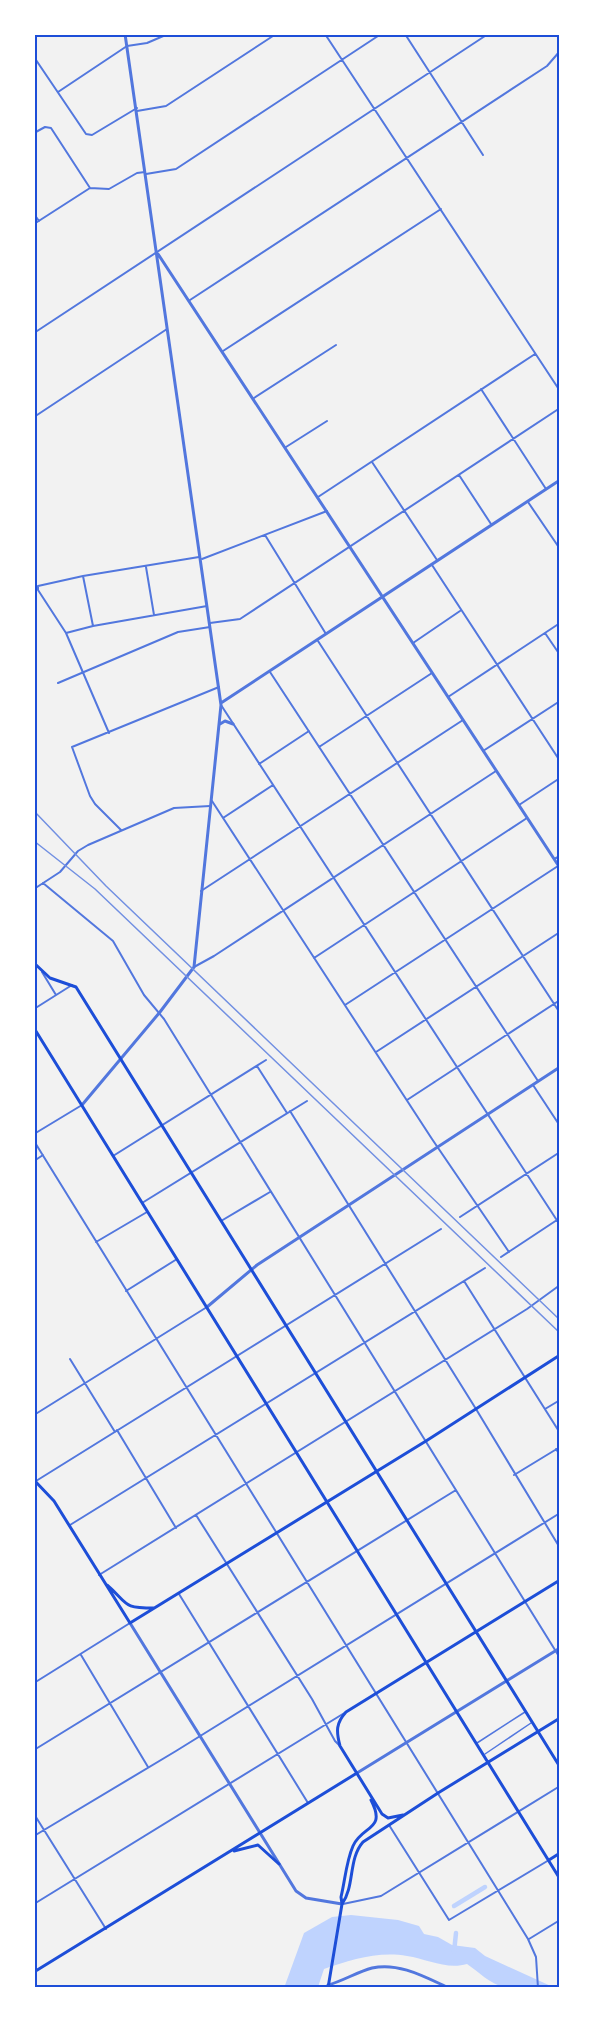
<svg xmlns="http://www.w3.org/2000/svg" width="594" height="2022" font-family="'PT Serif',serif">
<rect width="100%" height="100%" fill="#f2f2f2"/>
<!-- water -->
<path fill="#bfd3fe" d="M 351,1915 L 398,1920 L 419,1926 L 424,1934 L 438,1937 L 452,1945 L 475,1948 L 485,1956 L 553,1987 C 541,1987 515,1990 504,1987 C 490,1984 479,1972 467,1964 C 447,1970 427,1959 407,1956 C 378,1951 350,1960 324,1969 L 318,1987 L 284,1988 L 304,1933 L 332,1917 Z"/>
<g fill="none" stroke-linecap="round" stroke-linejoin="round">
<!-- canal -->
<path stroke="#bfd3fe" stroke-width="4.5" d="M 454,1906 L 485,1887
M 454,1952 L 456,1933"/>
<!-- service -->
<path stroke="#5277de" stroke-width="1.5" d="M 477,1743 L 525,1712
M 485,1754 L 531,1723"/>
<!-- minor -->
<path stroke="#5277de" stroke-width="2" d="M 325,34 L 560,391
M 405,34 L 483,155
M 34,38 L 39,34
M 34,57 L 86,134 L 92,135 L 137,108
M 58,92 L 127,46 L 147,43 L 168,34
M 137,111 L 166,106 L 276,34
M 34,133 L 45,127 L 51,128 L 90,188
M 146,174 L 176,169 L 381,34
M 34,214 L 39,221
M 34,224 L 90,188 L 109,189 L 137,173 L 145,172
M 190,300 L 547,66 L 560,51
M 34,333 L 488,34
M 223,351 L 441,209
M 481,389 L 546,489
M 254,398 L 336,345
M 34,417 L 167,329
M 286,447 L 327,421
M 372,462 L 437,560
M 459,475 L 491,524
M 318,497 L 535,354
M 528,502 L 560,549
M 265,535 L 326,634
M 202,559 L 327,511
M 432,565 L 560,761
M 146,567 L 154,615
M 83,576 L 93,626
M 210,623 L 240,619 L 560,408
M 66,633 L 93,626 L 207,606
M 545,633 L 560,655
M 318,641 L 560,1013
M 413,643 L 460,611
M 270,672 L 538,1081
M 58,683 L 178,632 L 210,627
M 448,697 L 560,623
M 221,705 L 560,1225
M 109,733 L 66,633 L 38,590 L 38,586 L 83,576 L 199,557
M 319,747 L 432,673
M 483,751 L 560,701
M 259,764 L 309,731
M 212,801 L 432,1139 L 509,1252
M 519,805 L 560,778
M 223,818 L 273,785
M 121,830 L 95,804 L 90,796 L 72,747 L 219,687
M 554,859 L 560,856
M 43,883 L 113,941 L 144,995 L 164,1019 L 560,1658
M 34,889 L 60,872 L 78,851 L 88,845 L 174,808 L 210,806
M 201,891 L 463,720
M 314,958 L 527,818
M 194,967 L 214,956 L 496,771
M 42,972 L 56,995
M 345,1005 L 558,866
M 34,1009 L 72,985
M 376,1052 L 560,932
M 257,1066 L 287,1113
M 533,1085 L 560,1126
M 407,1100 L 560,1000
M 290,1111 L 476,1409 L 560,1548
M 34,1134 L 82,1105
M 34,1141 L 528,1939 L 536,1957 L 538,1988
M 113,1156 L 266,1060
M 34,1161 L 43,1155
M 142,1203 L 307,1101
M 460,1217 L 560,1152
M 221,1221 L 270,1192
M 96,1242 L 147,1212
M 501,1257 L 560,1218
M 464,1281 L 560,1433
M 126,1291 L 177,1259
M 70,1359 L 115,1432
M 545,1409 L 560,1400
M 34,1415 L 207,1307
M 117,1430 L 176,1528
M 556,1449 L 560,1455
M 514,1475 L 560,1447
M 36,1481 L 441,1229
M 196,1515 L 312,1699 L 335,1741 L 340,1746
M 70,1525 L 485,1268
M 99,1575 L 527,1309 L 560,1285
M 179,1594 L 308,1803
M 81,1655 L 148,1767
M 34,1683 L 130,1623
M 34,1750 L 456,1490
M 34,1814 L 106,1929
M 389,1825 L 449,1920 L 549,1860
M 34,1836 L 176,1751 L 560,1513
M 34,1904 L 346,1712
M 343,1904 L 381,1896 L 560,1786
M 529,1939 L 560,1920"/>
<!-- tertiary -->
<path stroke="#5277de" stroke-width="3" d="M 158,254 L 560,868
M 221,703 L 560,480
M 220,724 L 225,721 L 233,724
M 82,1105 L 160,1012 L 194,967 L 221,705 L 125,34
M 207,1307 L 257,1265 L 560,1067
M 130,1623 L 296,1891 L 306,1898 L 342,1904
M 357,1773 L 560,1648
M 328,1985 C 343,1981 357,1972 372,1968 C 399,1962 425,1977 449,1988"/>
<!-- secondary -->
<path stroke="#1d4ed8" stroke-width="3" d="M 34,963 L 50,978 L 76,987 L 560,1767
M 34,1028 L 560,1879
M 34,1480 L 54,1501 L 130,1623 L 426,1441 L 560,1355
M 107,1585 C 129,1604 121,1608 154,1608
M 403,1815 L 388,1818 L 382,1814 L 340,1746 C 336,1731 336,1723 346,1712 L 560,1580
M 234,1851 L 258,1845 L 279,1864
M 549,1860 L 560,1853
M 342,1904 C 355,1886 348,1859 363,1842 L 438,1793 L 560,1718
M 34,1972 L 357,1773
M 328,1988 L 342,1904 L 341,1897 C 345,1881 346,1862 353,1846 C 362,1825 387,1831 371,1800"/>
<!-- rail -->
<path stroke="#7290e2" stroke-width="1.5" d="M 34,811 L 106,886 L 560,1320
M 34,841 L 95,889 L 560,1333"/>
</g>
<!-- border -->
<rect width="594" height="2022" fill="none" stroke="#ffffff" stroke-width="72"/>
<rect x="36" y="36" width="522" height="1950" fill="none" stroke="#1d4ed8" stroke-width="2"/>
</svg>
